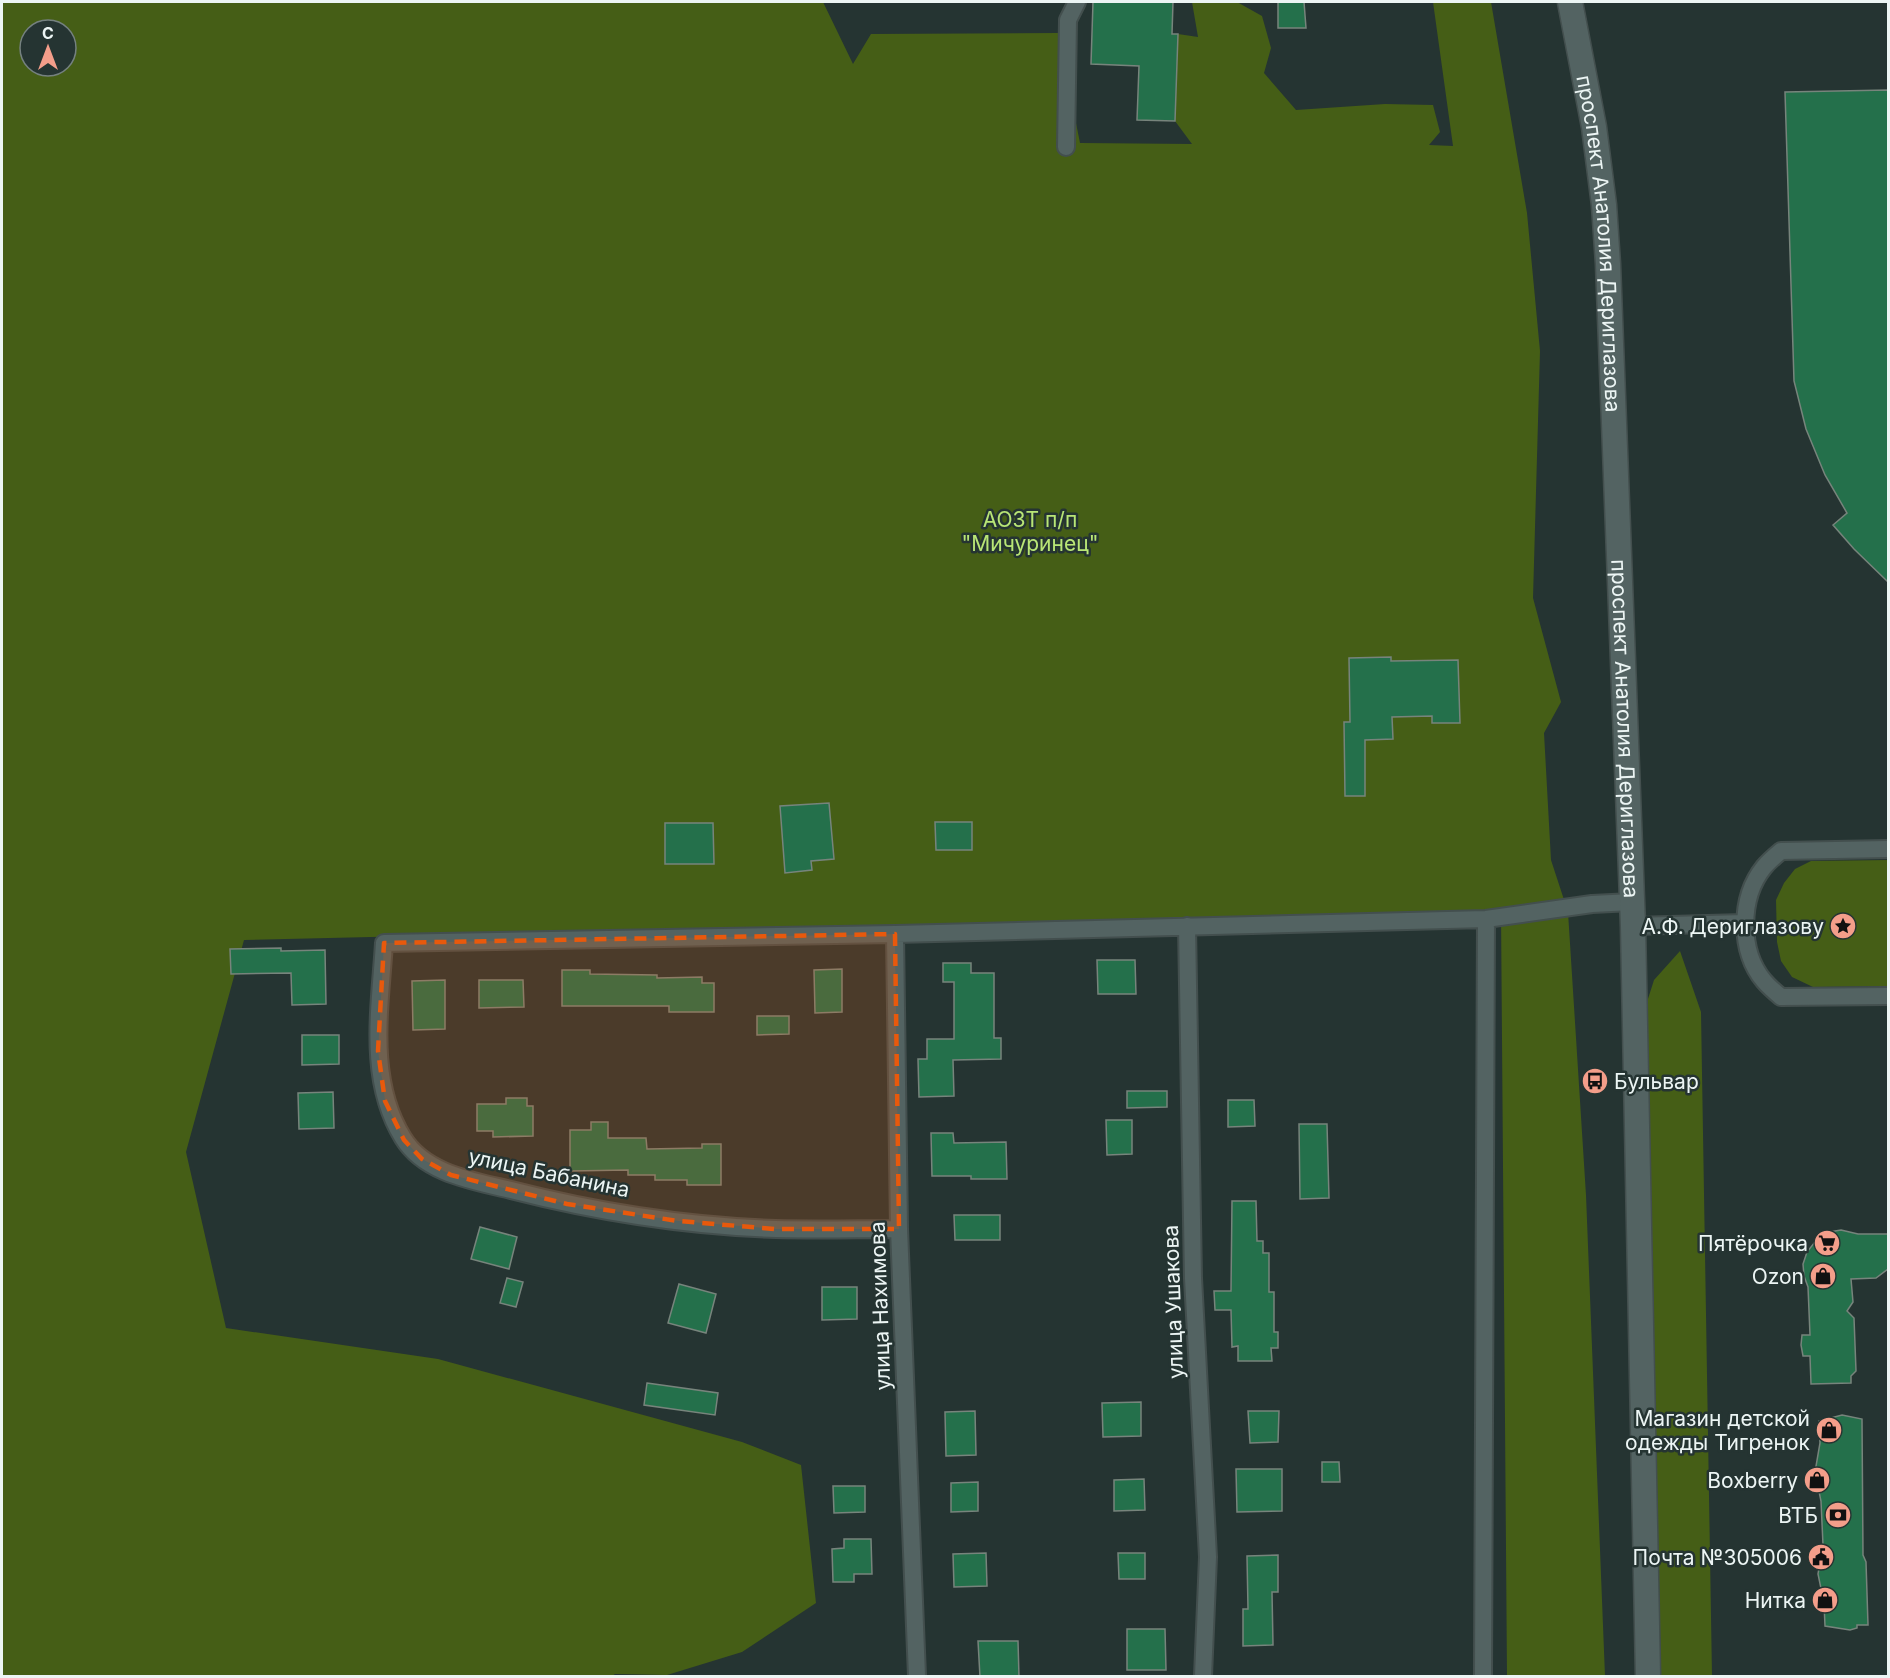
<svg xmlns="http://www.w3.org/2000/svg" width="1890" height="1678" font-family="Inter,sans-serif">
<rect width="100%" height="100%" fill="#253432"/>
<!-- green -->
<path fill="#455e16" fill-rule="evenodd" d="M 2,2 L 823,2 L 853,64 L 871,34 L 1058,33 L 1080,143 L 1192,144 L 1175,121 L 1178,34 L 1198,37 L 1192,2 L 1237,2 L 1262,16 L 1271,48 L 1264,73 L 1296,110 L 1385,104 L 1433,105 L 1440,132 L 1429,145 L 1453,146 L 1433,2 L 1491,2 L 1527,213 L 1540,351 L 1533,598 L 1561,702 L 1544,733 L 1551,860 L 1568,912 L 1586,1195 L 1605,1676 L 1507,1676 L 1501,911 L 244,940 L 186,1152 L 226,1328 L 438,1359 L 742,1442 L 801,1465 L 816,1603 L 742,1652 L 667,1675 L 615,1674 L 612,1676 L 2,1676 ZM 30,30 L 66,30 L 66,66 L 30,66 Z
M 1888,860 L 1888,986 L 1813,987 L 1792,977 L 1781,961 L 1777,942 L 1776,900 L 1784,883 L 1795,869 L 1811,861 Z
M 1680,951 L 1701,1012 L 1712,1676 L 1661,1676 L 1647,1002 L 1654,980 Z"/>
<!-- building -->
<path fill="#24704b" stroke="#77847c" stroke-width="1.5" d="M 1093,2 L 1173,2 L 1172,34 L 1178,34 L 1175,121 L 1137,120 L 1139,66 L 1091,64 Z
M 1278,2 L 1304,2 L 1306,28 L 1278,28 Z
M 1888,90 L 1888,582 L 1854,549 L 1833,525 L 1847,513 L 1825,475 L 1806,429 L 1794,381 L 1785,92 Z
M 1391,657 L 1391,661 L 1458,660 L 1460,723 L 1432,723 L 1432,716 L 1392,717 L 1393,739 L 1365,740 L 1365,796 L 1345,796 L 1344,722 L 1350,722 L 1349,658 Z
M 829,803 L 834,859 L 811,861 L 812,870 L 785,873 L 780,806 Z
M 935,822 L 972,822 L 972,850 L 936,850 Z
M 665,823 L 713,823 L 714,864 L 665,864 Z
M 281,948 L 281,951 L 325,950 L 326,1004 L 292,1005 L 291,973 L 231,974 L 230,949 Z
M 1097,960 L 1135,960 L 1136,994 L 1098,994 Z
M 943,963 L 971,963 L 971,973 L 994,973 L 994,1038 L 1001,1038 L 1001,1059 L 953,1060 L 954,1096 L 919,1097 L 918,1059 L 927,1059 L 927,1039 L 954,1039 L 954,982 L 943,982 Z
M 842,969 L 842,1012 L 815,1013 L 814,970 Z
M 562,970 L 590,970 L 590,974 L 657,975 L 657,978 L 702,977 L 702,983 L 714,983 L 714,1012 L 669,1012 L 669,1006 L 562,1006 Z
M 445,980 L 445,1029 L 413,1030 L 412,981 Z
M 479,980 L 523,980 L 524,1007 L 479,1008 Z
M 757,1016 L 789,1016 L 789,1034 L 757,1035 Z
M 302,1035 L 339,1035 L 339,1064 L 302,1065 Z
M 1127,1091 L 1167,1091 L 1167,1107 L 1127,1108 Z
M 333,1092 L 334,1128 L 299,1129 L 298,1093 Z
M 506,1098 L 527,1098 L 527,1106 L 533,1106 L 533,1136 L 493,1137 L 493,1131 L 477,1131 L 477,1104 L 506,1104 Z
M 1228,1100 L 1254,1100 L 1255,1126 L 1228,1127 Z
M 1106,1120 L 1132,1120 L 1132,1154 L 1107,1155 Z
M 591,1122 L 608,1122 L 608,1138 L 646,1138 L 647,1149 L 702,1148 L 702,1144 L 721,1144 L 721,1185 L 687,1185 L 687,1180 L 655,1180 L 655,1175 L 628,1175 L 628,1170 L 570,1171 L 570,1130 L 591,1130 Z
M 1299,1124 L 1327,1124 L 1329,1198 L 1300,1199 Z
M 931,1133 L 953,1133 L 954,1143 L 1006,1142 L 1007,1179 L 971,1179 L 971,1176 L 932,1176 Z
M 1232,1201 L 1256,1201 L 1257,1241 L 1263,1241 L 1263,1253 L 1269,1253 L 1269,1292 L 1274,1292 L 1274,1332 L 1278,1332 L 1278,1348 L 1271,1348 L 1272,1361 L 1238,1361 L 1238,1346 L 1232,1347 L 1231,1310 L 1215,1310 L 1214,1291 L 1231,1291 Z
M 954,1215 L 1000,1215 L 1000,1240 L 955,1240 Z
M 480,1227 L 517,1237 L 509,1269 L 471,1259 Z
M 1841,1230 L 1858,1234 L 1888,1234 L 1888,1269 L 1876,1278 L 1851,1279 L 1853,1302 L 1847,1311 L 1854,1318 L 1856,1371 L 1851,1376 L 1851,1383 L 1811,1384 L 1810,1356 L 1803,1356 L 1801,1345 L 1802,1335 L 1810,1335 L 1808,1287 L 1804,1276 L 1803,1264 L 1807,1252 L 1818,1238 L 1829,1232 Z
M 507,1278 L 523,1282 L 516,1307 L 500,1303 Z
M 679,1284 L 716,1294 L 706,1333 L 668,1323 Z
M 822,1287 L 857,1287 L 857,1319 L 822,1320 Z
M 647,1383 L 718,1393 L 715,1415 L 644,1405 Z
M 1141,1402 L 1141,1436 L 1103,1437 L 1102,1403 Z
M 975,1411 L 976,1455 L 946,1456 L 945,1412 Z
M 1248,1411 L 1279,1411 L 1278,1442 L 1250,1443 Z
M 1842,1415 L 1862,1419 L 1863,1555 L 1866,1562 L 1868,1625 L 1857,1625 L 1857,1628 L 1850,1630 L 1825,1626 L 1824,1603 L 1818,1574 L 1823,1545 L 1821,1501 L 1815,1472 L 1820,1443 L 1819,1421 Z
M 1322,1462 L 1339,1462 L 1340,1482 L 1322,1482 Z
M 1236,1469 L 1282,1469 L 1282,1511 L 1237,1512 Z
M 1144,1479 L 1145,1510 L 1114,1511 L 1114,1480 Z
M 978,1482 L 978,1511 L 951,1512 L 951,1483 Z
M 833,1486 L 865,1486 L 865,1512 L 834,1513 Z
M 844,1539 L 871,1539 L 872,1574 L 854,1574 L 854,1582 L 833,1582 L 832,1549 L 844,1548 Z
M 986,1553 L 987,1586 L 954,1587 L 953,1554 Z
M 1118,1553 L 1145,1553 L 1145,1579 L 1119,1579 Z
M 1278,1555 L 1278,1592 L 1272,1592 L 1273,1645 L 1243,1646 L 1243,1609 L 1248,1609 L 1247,1556 Z
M 1127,1629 L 1165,1629 L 1166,1670 L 1127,1670 Z
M 978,1641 L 1018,1641 L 1019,1677 L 980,1677 Z"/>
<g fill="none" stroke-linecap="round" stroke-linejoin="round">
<defs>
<path id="minor" d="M 1066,147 L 1068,20 L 1077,2
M 1888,849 L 1781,851 C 1775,856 1769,861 1764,867 C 1739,898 1739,951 1764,981 C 1769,987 1775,992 1781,997 L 1888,996
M 1187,926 L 1193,1278 L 1208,1557 L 1203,1676
M 1633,926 L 1744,923
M 895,934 L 899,1229 L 917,1676
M 899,1229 C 858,1229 817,1230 776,1229 C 687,1226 597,1212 511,1190 C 474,1181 425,1174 403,1138 C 367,1080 380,1008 384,943 L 895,934 L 1486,919 L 1592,904 L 1632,902
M 1483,1676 L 1486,919"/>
<g id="secondary">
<path id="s1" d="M 1570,2 L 1594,127 L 1604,205 L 1608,264 L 1633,926 L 1648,1676"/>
</g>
</defs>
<!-- minor casing -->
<use href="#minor" stroke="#434f4e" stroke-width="20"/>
<!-- secondary casing -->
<use href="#secondary" stroke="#434f4e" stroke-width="27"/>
<!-- minor -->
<use href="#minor" stroke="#536362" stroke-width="16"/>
<!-- secondary -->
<use href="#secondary" stroke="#536362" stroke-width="24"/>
</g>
<!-- marked area -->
<path fill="#e8590c" fill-opacity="0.2" stroke="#e8590c" stroke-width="4.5" stroke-dasharray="12 8" stroke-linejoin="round" d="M 895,934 L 899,1229 L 775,1229 L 678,1221 L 567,1204 L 451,1175 L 422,1159 L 404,1140 L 385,1101 L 378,1051 L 384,943 Z"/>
<!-- icons -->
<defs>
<symbol id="sight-disc" viewBox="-11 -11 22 22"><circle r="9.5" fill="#f49e8a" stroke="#253432"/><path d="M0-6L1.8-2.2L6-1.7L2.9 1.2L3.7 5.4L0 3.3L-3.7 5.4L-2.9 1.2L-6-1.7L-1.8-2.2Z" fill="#111"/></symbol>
<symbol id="bus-disc" viewBox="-11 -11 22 22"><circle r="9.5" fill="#f49e8a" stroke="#253432"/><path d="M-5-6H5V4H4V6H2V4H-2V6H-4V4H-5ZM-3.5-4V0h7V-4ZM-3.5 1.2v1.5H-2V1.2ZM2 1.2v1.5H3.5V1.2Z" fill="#111"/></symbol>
<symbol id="supermarket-disc" viewBox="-11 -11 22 22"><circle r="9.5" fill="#f49e8a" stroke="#253432"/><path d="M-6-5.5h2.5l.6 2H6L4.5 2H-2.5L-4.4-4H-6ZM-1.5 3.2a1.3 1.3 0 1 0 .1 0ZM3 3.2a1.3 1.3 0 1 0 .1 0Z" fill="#111"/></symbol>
<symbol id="shop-disc" viewBox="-11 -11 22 22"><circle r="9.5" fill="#f49e8a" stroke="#253432"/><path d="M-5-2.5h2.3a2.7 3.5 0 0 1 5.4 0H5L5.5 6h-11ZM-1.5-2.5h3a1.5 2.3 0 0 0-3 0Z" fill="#111"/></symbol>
<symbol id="bank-disc" viewBox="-11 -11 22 22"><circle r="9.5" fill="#f49e8a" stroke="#253432"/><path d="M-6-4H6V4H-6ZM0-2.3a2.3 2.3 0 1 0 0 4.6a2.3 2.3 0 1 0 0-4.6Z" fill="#111"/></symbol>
<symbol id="civic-disc" viewBox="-11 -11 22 22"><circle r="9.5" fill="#f49e8a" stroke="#253432"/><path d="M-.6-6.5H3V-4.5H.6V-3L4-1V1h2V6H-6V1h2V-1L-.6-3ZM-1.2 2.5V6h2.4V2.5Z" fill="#111"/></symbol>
</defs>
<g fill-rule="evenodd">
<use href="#sight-disc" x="1828" y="911" width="30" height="30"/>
<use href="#bus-disc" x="1580" y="1066" width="30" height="30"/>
<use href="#supermarket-disc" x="1812" y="1228" width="30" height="30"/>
<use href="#shop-disc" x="1808" y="1261" width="30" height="30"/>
<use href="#shop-disc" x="1814" y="1415" width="30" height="30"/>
<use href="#shop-disc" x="1802" y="1465" width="30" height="30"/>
<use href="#bank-disc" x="1823" y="1500" width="30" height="30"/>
<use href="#civic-disc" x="1806" y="1542" width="30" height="30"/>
<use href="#shop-disc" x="1810" y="1585" width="30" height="30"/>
</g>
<g text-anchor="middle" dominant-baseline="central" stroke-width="5" stroke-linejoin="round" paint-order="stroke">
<!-- street labels -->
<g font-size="21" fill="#ecf5f4" stroke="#253432">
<text stroke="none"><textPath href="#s1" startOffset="244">проспект Анатолия Дериглазова</textPath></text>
<text stroke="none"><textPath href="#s1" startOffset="730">проспект Анатолия Дериглазова</textPath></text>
<text transform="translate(549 1173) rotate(12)">улица Бабанина</text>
<text transform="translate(1173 1302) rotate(-92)">улица Ушакова</text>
<text transform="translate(880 1306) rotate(-92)">улица Нахимова</text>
</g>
<!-- park labels -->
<g font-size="21" fill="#b9e676" stroke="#253432">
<text x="1030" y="519">АОЗТ п/п<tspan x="1030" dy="24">"Мичуринец"</tspan></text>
</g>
<!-- poi labels -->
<g font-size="21" fill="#ecf5f4" stroke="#253432" text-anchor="end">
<text x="1824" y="926">А.Ф. Дериглазову</text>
<text x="1614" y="1081" text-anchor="start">Бульвар</text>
<text x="1808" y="1243">Пятёрочка</text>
<text x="1804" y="1276">Ozon</text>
<text x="1810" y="1418">Магазин детской<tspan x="1810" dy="24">одежды Тигренок</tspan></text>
<text x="1798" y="1480">Boxberry</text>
<text x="1818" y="1515">ВТБ</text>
<text x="1802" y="1557">Почта №305006</text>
<text x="1806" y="1600">Нитка</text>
</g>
</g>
<!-- border -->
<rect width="1890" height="1678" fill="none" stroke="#ecf5f4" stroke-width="6"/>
<!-- north arrow -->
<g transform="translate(48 48)"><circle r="28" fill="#253432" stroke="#758180" stroke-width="1.5"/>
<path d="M0-4.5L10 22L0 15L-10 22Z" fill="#f49e8a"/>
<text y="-9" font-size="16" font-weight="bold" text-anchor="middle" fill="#ecf5f4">С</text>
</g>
</svg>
